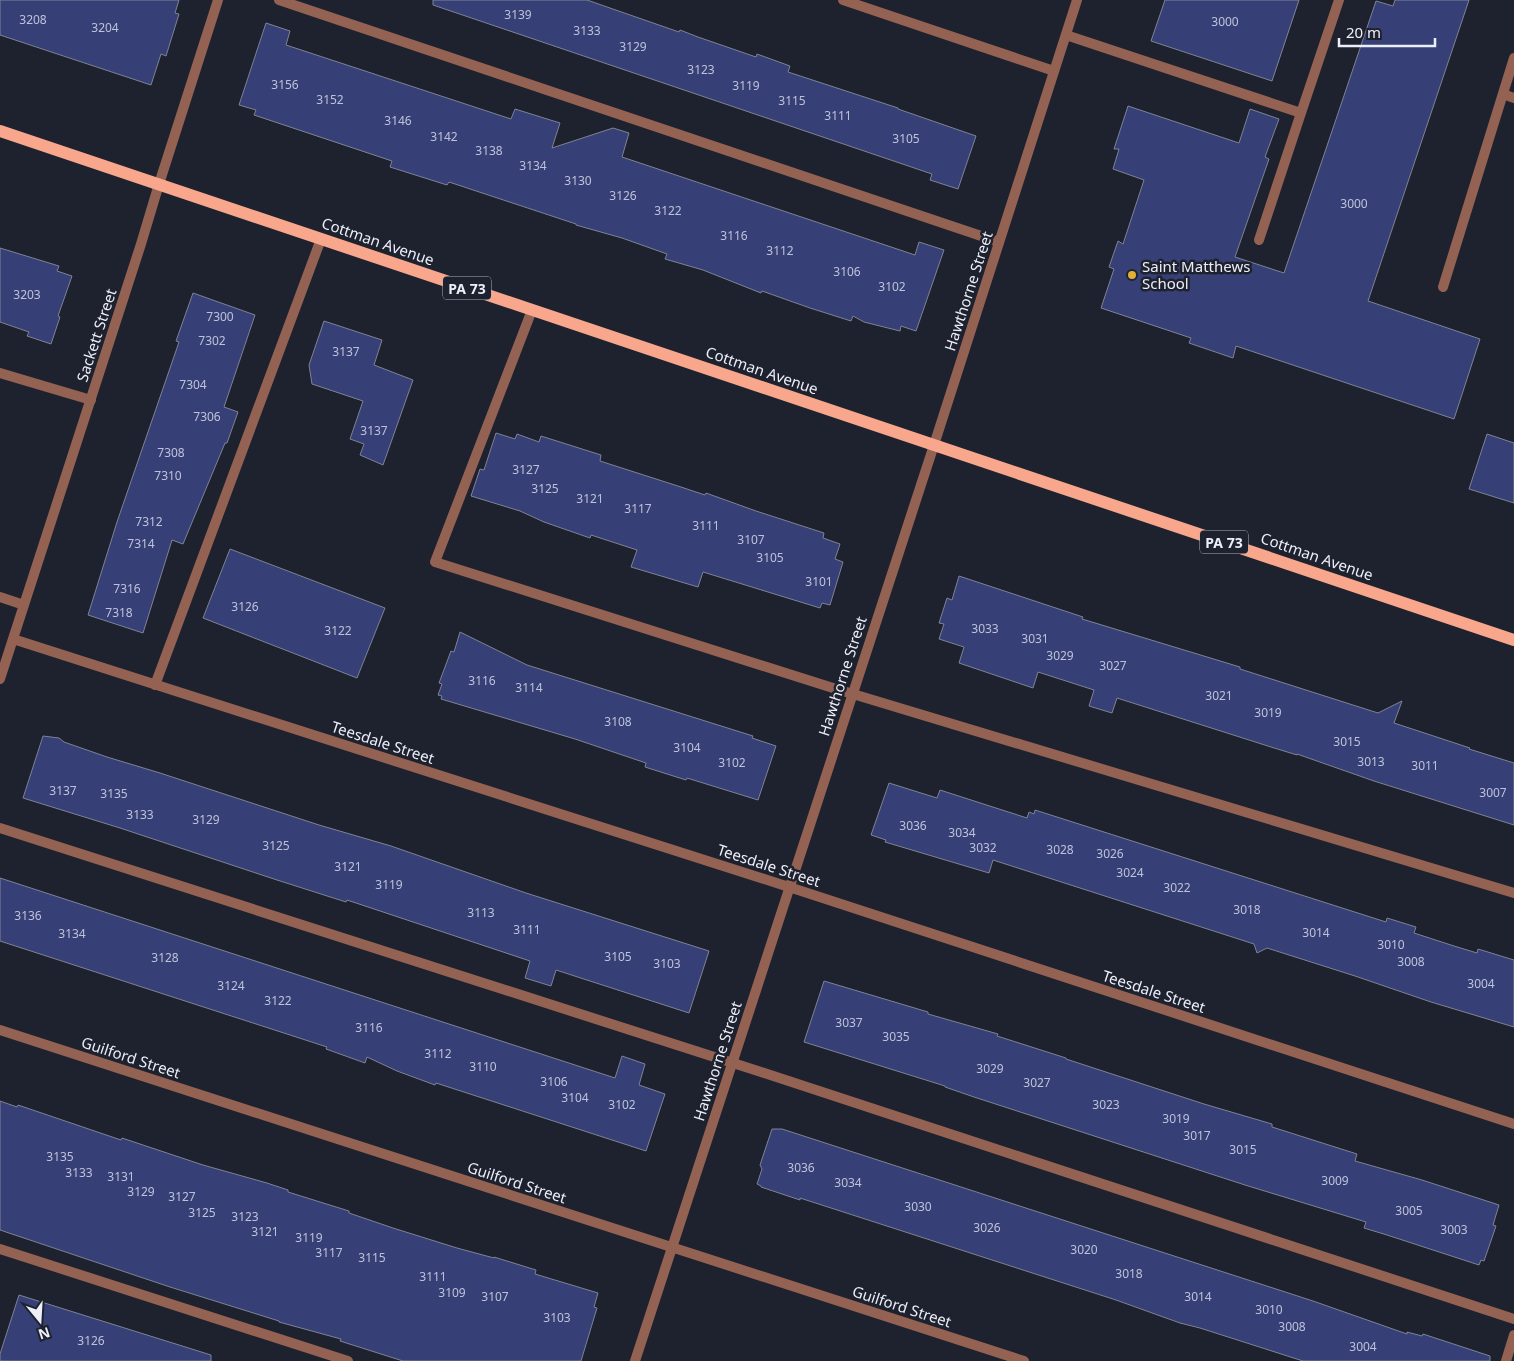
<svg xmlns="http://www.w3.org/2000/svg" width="1514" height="1361" font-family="'Noto Sans',sans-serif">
<rect width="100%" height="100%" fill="#1e222f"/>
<!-- building -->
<path fill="#364077" stroke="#7e8393" d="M 0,0 L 179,0 L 175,13 L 179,14 L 166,56 L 161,54 L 151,85 L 0,35 Z
M 433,0 L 587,0 L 679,32 L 680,30 L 698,37 L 756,57 L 757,54 L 790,66 L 788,72 L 898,108 L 898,109 L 976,136 L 958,189 L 930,180 L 932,174 L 433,5 Z
M 1165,0 L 1299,0 L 1272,81 L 1151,41 Z
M 1395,0 L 1469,0 L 1368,301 L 1480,339 L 1454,419 L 1236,346 L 1233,358 L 1189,343 L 1191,338 L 1101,308 L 1114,269 L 1109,267 L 1118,241 L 1123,244 L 1144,180 L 1113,169 L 1119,149 L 1114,149 L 1128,106 L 1239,143 L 1250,109 L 1279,119 L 1265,157 L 1269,159 L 1235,257 L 1284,273 L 1376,1 L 1393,6 Z
M 266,23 L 290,31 L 286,45 L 511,119 L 515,109 L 560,123 L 552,148 L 613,128 L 629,133 L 622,157 L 915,255 L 919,242 L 944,250 L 916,331 L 901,326 L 900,331 L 864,322 L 853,316 L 851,321 L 810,308 L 762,291 L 761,293 L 703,270 L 665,259 L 667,254 L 622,238 L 576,225 L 576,224 L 449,182 L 447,185 L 390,167 L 392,161 L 254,115 L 256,110 L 239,105 Z
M 0,248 L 59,266 L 57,271 L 72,276 L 58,316 L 60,317 L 51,344 L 27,336 L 29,332 L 0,322 Z
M 193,293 L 255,315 L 224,407 L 238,412 L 227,443 L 225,443 L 183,544 L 172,540 L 143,633 L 88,615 L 117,522 L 179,342 L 176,341 Z
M 324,321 L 382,340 L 374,365 L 413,380 L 383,465 L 360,455 L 364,444 L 350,439 L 363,401 L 312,384 L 309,365 Z
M 496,433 L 515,439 L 517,434 L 539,442 L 541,436 L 601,455 L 600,461 L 681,487 L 705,495 L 706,493 L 756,511 L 824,533 L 823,538 L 840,544 L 835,559 L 843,562 L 830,605 L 822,603 L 820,608 L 703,572 L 698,587 L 631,567 L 637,550 L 591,535 L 590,538 L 544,522 L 520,511 L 471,496 L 480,469 L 484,470 Z
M 1487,434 L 1514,443 L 1514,503 L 1469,489 Z
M 230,549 L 385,608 L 357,678 L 203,618 Z
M 959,576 L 1083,617 L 1082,619 L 1240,667 L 1240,669 L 1378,713 L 1402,701 L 1394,723 L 1470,748 L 1469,749 L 1514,763 L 1514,825 L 1374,781 L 1297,754 L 1297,755 L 1271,747 L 1117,698 L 1112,713 L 1089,706 L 1094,690 L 1038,672 L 1033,688 L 959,663 L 964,647 L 939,639 L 944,624 L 939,623 L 947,598 L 952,600 Z
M 460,632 L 527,665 L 753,736 L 752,738 L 776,746 L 758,800 L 687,778 L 686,780 L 645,767 L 646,763 L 643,762 L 575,739 L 441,699 L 442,696 L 438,695 L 442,684 L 439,683 L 451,651 L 454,652 Z
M 43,736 L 59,738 L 64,742 L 107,757 L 160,773 L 319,825 L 391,846 L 526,893 L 709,951 L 689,1013 L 556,970 L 551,986 L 525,978 L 530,961 L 347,900 L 346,902 L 277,880 L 120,828 L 23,798 Z
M 889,783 L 937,798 L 940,790 L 1027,818 L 1029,812 L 1034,814 L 1035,810 L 1386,922 L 1387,918 L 1416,927 L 1414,933 L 1454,946 L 1477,953 L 1478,949 L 1514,960 L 1514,1027 L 1431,1002 L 1355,976 L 1267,948 L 1257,953 L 1254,944 L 993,860 L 989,873 L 885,842 L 886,840 L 871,835 Z
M 0,878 L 615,1078 L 622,1056 L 645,1064 L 639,1085 L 665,1094 L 646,1151 L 436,1083 L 435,1085 L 397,1071 L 367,1057 L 365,1063 L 326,1049 L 327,1047 L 0,941 Z
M 824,981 L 928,1012 L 928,1014 L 998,1034 L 997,1036 L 1066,1058 L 1066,1059 L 1204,1104 L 1272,1124 L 1272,1127 L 1357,1154 L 1355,1161 L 1422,1180 L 1499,1205 L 1493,1225 L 1496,1226 L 1494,1232 L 1484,1261 L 1481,1260 L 1479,1265 L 1387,1235 L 1364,1228 L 1366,1222 L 1245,1185 L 974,1097 L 945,1087 L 945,1086 L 804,1042 Z
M 0,1101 L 17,1107 L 18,1105 L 121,1140 L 122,1138 L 203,1165 L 267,1183 L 288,1190 L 288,1192 L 349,1211 L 349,1213 L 393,1228 L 457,1248 L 494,1258 L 494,1257 L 536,1270 L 535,1274 L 598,1293 L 594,1307 L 597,1308 L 581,1361 L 403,1361 L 340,1341 L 341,1339 L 279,1322 L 279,1321 L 170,1287 L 0,1230 Z
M 772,1129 L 782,1129 L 1313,1301 L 1407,1334 L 1407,1332 L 1422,1336 L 1423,1334 L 1490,1356 L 1490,1361 L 1303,1361 L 1200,1328 L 1180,1323 L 1116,1300 L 800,1198 L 800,1200 L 761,1187 L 761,1186 L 757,1184 L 762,1169 L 760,1165 Z
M 19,1295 L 211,1355 L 211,1361 L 0,1361 L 0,1354 Z"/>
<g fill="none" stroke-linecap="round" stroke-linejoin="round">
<!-- lane -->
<path stroke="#936252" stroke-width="10" d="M 279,0 L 999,242
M 1066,35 L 1301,113 L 1259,240
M 1503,94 L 1514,98
M 1301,113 L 1339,0
M 1443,287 L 1514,58
M 532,310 L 435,562 L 833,688 L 1514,893
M 0,373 L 91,400
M 155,685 L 321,239
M 0,828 L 758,1071 L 1514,1319
M 0,1249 L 348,1361"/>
<!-- street -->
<path stroke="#936252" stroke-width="10" d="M 843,0 L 1054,71
M 0,597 L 24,605
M 13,639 L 789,887 L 1514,1124
M 0,679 L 141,244 L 159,184 L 218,0
M 0,1030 L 1024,1361
M 635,1361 L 934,445 L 1077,0
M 1506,1361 L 1514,1335"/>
<!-- primary -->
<path stroke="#f8a78d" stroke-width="12" d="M 0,131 L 1514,640"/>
</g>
<!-- markers -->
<circle fill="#e3ae35" stroke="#1e222f" stroke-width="2" cx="1132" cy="275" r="5"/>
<g text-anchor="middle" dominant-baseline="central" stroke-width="5" stroke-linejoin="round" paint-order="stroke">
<!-- number labels -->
<g font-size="12" fill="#bec2d8">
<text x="518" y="14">3139</text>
<text x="33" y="19">3208</text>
<text x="1225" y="21">3000</text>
<text x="105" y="27">3204</text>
<text x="587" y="30">3133</text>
<text x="633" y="46">3129</text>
<text x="701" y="69">3123</text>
<text x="285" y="84">3156</text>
<text x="746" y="85">3119</text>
<text x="330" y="99">3152</text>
<text x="792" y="100">3115</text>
<text x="838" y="115">3111</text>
<text x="398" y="120">3146</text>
<text x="444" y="136">3142</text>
<text x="906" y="138">3105</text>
<text x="489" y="150">3138</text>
<text x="533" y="165">3134</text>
<text x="578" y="180">3130</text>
<text x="623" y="195">3126</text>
<text x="1354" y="203">3000</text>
<text x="668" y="210">3122</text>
<text x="734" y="235">3116</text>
<text x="780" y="250">3112</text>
<text x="847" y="271">3106</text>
<text x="892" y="286">3102</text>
<text x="27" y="294">3203</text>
<text x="220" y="316">7300</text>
<text x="212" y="340">7302</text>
<text x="346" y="351">3137</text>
<text x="193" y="384">7304</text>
<text x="207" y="416">7306</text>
<text x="374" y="430">3137</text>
<text x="171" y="452">7308</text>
<text x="526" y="469">3127</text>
<text x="168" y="475">7310</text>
<text x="545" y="488">3125</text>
<text x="590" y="498">3121</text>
<text x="638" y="508">3117</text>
<text x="149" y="521">7312</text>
<text x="706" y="525">3111</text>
<text x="751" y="539">3107</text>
<text x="141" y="543">7314</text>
<text x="770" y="557">3105</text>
<text x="819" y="581">3101</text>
<text x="127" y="588">7316</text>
<text x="245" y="606">3126</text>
<text x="119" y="612">7318</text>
<text x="985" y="628">3033</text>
<text x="338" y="630">3122</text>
<text x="1035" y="638">3031</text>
<text x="1060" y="655">3029</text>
<text x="1113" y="665">3027</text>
<text x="482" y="680">3116</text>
<text x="529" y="687">3114</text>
<text x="1219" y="695">3021</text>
<text x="1268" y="712">3019</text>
<text x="618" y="721">3108</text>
<text x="1347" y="741">3015</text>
<text x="687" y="747">3104</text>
<text x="1371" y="761">3013</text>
<text x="732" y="762">3102</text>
<text x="1425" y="765">3011</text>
<text x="63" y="790">3137</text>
<text x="1493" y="792">3007</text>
<text x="114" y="793">3135</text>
<text x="140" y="814">3133</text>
<text x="206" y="819">3129</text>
<text x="913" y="825">3036</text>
<text x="962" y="832">3034</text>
<text x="276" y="845">3125</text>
<text x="983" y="847">3032</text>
<text x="1060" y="849">3028</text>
<text x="1110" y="853">3026</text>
<text x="348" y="866">3121</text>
<text x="1130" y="872">3024</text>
<text x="389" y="884">3119</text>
<text x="1177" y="887">3022</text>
<text x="1247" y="909">3018</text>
<text x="481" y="912">3113</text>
<text x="28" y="915">3136</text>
<text x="527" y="929">3111</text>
<text x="1316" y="932">3014</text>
<text x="72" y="933">3134</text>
<text x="1391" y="944">3010</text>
<text x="618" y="956">3105</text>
<text x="165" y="957">3128</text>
<text x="1411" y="961">3008</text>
<text x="667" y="963">3103</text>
<text x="1481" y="983">3004</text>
<text x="231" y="985">3124</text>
<text x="278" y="1000">3122</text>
<text x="849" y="1022">3037</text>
<text x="369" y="1027">3116</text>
<text x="896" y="1036">3035</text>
<text x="438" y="1053">3112</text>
<text x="483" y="1066">3110</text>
<text x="990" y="1068">3029</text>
<text x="554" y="1081">3106</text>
<text x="1037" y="1082">3027</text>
<text x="575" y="1097">3104</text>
<text x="622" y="1104">3102</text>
<text x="1106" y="1104">3023</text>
<text x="1176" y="1118">3019</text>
<text x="1197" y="1135">3017</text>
<text x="1243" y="1149">3015</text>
<text x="60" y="1156">3135</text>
<text x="801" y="1167">3036</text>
<text x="79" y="1172">3133</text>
<text x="121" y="1176">3131</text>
<text x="1335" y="1180">3009</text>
<text x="848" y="1182">3034</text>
<text x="141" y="1191">3129</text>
<text x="182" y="1196">3127</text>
<text x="918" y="1206">3030</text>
<text x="1409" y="1210">3005</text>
<text x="202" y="1212">3125</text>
<text x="245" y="1216">3123</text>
<text x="987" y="1227">3026</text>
<text x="1454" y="1229">3003</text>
<text x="265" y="1231">3121</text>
<text x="309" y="1237">3119</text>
<text x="1084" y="1249">3020</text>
<text x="329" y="1252">3117</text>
<text x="372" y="1257">3115</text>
<text x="1129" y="1273">3018</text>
<text x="433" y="1276">3111</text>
<text x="452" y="1292">3109</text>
<text x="495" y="1296">3107</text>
<text x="1198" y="1296">3014</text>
<text x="1269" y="1309">3010</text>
<text x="557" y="1317">3103</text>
<text x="1292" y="1326">3008</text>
<text x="91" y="1340">3126</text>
<text x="1363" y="1346">3004</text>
</g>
<!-- shield labels -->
<g fill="#1e222f" stroke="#aeb1bc" stroke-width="1">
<rect x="443" y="276.5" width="48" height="23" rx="4"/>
<rect x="1200" y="530.5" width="48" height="23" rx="4"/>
</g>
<g font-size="14" font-weight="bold" fill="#eceef8">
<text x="467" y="288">PA 73</text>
<text x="1224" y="542">PA 73</text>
</g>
<!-- street labels -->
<g font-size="15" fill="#eceef8" stroke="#1e222f">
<text transform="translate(378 241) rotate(19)">Cottman Avenue</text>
<text transform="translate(968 291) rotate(-72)">Hawthorne Street</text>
<text transform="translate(96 335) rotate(-72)">Sackett Street</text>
<text transform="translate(762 370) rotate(19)">Cottman Avenue</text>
<text transform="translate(1317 556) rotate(19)">Cottman Avenue</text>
<text transform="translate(842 676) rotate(-72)">Hawthorne Street</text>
<text transform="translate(383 742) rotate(18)">Teesdale Street</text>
<text transform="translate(769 865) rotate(18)">Teesdale Street</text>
<text transform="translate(1154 991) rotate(18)">Teesdale Street</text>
<text transform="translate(131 1057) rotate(18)">Guilford Street</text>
<text transform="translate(717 1061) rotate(-72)">Hawthorne Street</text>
<text transform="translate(517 1182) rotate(18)">Guilford Street</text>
<text transform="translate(902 1306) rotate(18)">Guilford Street</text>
</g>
<!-- poi labels -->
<g font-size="15" fill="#eceef8" stroke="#1e222f" text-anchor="start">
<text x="1142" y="266">Saint Matthews<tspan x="1142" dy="17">School</tspan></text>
</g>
</g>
<!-- north arrow -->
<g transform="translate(40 1321) rotate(162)" stroke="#1e222f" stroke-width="4" paint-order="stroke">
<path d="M0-4L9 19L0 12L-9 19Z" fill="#eceef8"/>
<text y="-8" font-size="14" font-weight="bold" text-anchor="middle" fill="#eceef8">N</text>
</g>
<!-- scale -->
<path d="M1339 38v8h96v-8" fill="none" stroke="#eceef8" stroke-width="2.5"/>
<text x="1346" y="38" font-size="15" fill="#eceef8" stroke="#1e222f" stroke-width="4" paint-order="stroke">20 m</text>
</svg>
